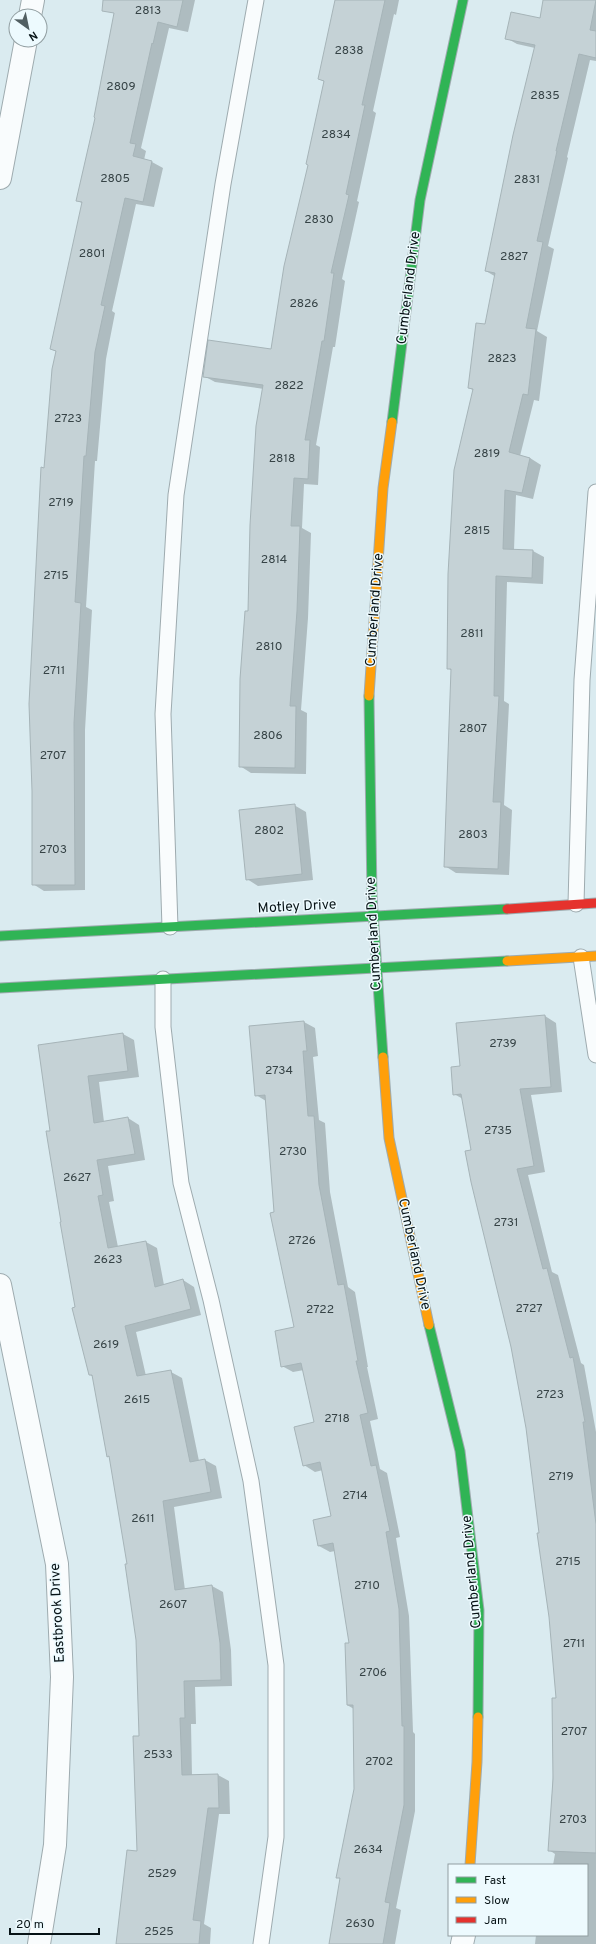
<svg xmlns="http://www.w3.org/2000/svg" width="596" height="1944" font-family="Overpass,sans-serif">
<rect width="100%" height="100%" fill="#daebf0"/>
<!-- shadow -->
<path fill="#0003" d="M 118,0 L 195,0 L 188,32 L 169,28 L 141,148 L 146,151 L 144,160 L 152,162 L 163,168 L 154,207 L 136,204 L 112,311 L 115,313 L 106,359 L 97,461 L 95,461 L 86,607 L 92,610 L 85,730 L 85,890 L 44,891 L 33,884 L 45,469 L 57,352 L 51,349 L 83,204 L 77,200 L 96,118 Z
M 336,0 L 399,0 L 396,15 L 394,14 L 373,111 L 376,113 L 357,201 L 359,202 L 342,279 L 345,281 L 335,347 L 333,347 L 316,445 L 320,447 L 318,485 L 304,484 L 302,528 L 311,533 L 308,618 L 301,710 L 307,713 L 306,774 L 251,773 L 240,766 L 264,389 L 215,382 L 204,376 L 271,350 L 325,82 L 319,79 Z
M 544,0 L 596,0 L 596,61 L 590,60 L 567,157 L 568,158 L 548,246 L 554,249 L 537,331 L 547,337 L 539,401 L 534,400 L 520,456 L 530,458 L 541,465 L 533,499 L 516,495 L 514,550 L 533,551 L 544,557 L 543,584 L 507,582 L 504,701 L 509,704 L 504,805 L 512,810 L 509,875 L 456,873 L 445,866 L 452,671 L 448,668 L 473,390 L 469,388 L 486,325 L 496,277 L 486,271 L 535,48 L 517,44 L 506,38 L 540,19 Z
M 294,805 L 306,812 L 313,880 L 258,886 L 247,879 Z
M 545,1016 L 556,1023 L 562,1092 L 531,1095 L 545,1172 L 528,1175 L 552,1272 L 558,1275 L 581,1363 L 584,1365 L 596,1432 L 596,1944 L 535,1944 L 536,1935 L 587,1935 L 587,1865 L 553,1865 L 555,1854 L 549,1850 L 557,1699 L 550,1616 L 527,1428 L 463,1099 L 454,1094 L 461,1066 L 457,1024 Z
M 304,1022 L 315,1028 L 318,1056 L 313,1057 L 319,1120 L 325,1123 L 330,1192 L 348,1287 L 355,1292 L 368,1367 L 367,1367 L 378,1419 L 370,1421 L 380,1469 L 387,1473 L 400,1537 L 396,1538 L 409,1616 L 413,1732 L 415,1734 L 415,1811 L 396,1908 L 401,1910 L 395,1944 L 330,1944 L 341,1879 L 337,1877 L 355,1789 L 354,1709 L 347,1705 L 351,1644 L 335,1551 L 330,1552 L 319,1546 L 314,1521 L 333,1517 L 323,1470 L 315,1472 L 304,1465 L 316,1423 L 304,1370 L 293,1372 L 282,1366 L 295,1327 L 275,1213 L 266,1101 L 256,1095 L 250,1027 Z
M 123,1034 L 134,1040 L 139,1077 L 99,1082 L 104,1122 L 128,1118 L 139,1125 L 145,1160 L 108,1166 L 114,1201 L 109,1202 L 118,1247 L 146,1242 L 157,1248 L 164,1285 L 183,1280 L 194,1287 L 201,1315 L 136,1332 L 146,1376 L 171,1372 L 182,1378 L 199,1461 L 205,1460 L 216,1466 L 222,1498 L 174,1507 L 185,1590 L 212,1586 L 223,1592 L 231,1650 L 232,1686 L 195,1687 L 196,1724 L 191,1724 L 192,1776 L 218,1775 L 229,1781 L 230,1814 L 219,1814 L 204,1924 L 211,1928 L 210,1944 L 117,1944 L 138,1853 L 140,1737 L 137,1640 L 129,1565 L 110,1457 L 108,1456 L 94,1377 L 90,1375 L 76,1308 L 63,1222 L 39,1046 Z"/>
<!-- building -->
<path fill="#c5d2d6" stroke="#a6b4b8" d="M 103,0 L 183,0 L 177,27 L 158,22 L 153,44 L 152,43 L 130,143 L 136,144 L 133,156 L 152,161 L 143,202 L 125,198 L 101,305 L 105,306 L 95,352 L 86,456 L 84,456 L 75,602 L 81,603 L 74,723 L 75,885 L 32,885 L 32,791 L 29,704 L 41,467 L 44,468 L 52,369 L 56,351 L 50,349 L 82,202 L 76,201 L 95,118 L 94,117 L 114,13 L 102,11 Z
M 335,0 L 385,0 L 362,105 L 365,105 L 346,194 L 349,195 L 331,273 L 334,273 L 324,341 L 322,341 L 305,440 L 310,440 L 308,479 L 294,478 L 291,526 L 300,526 L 297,611 L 290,706 L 296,706 L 295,768 L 239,767 L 240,679 L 245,611 L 248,611 L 250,525 L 256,426 L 263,385 L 203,377 L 208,340 L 271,349 L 284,266 L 308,165 L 306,164 L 324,81 L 318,79 Z
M 543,0 L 596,0 L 590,30 L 596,31 L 596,58 L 579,54 L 556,151 L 557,151 L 537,241 L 543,242 L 526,328 L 536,329 L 528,395 L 523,394 L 509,452 L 530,458 L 522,493 L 505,490 L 503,549 L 533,550 L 532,578 L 496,576 L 494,696 L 499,696 L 493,802 L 501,802 L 498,869 L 444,867 L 451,669 L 447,669 L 448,574 L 454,470 L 473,389 L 468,388 L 476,323 L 485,324 L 495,273 L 485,271 L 513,135 L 535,45 L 505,39 L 511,12 L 540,18 Z
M 295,804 L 302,874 L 246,880 L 239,810 Z
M 545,1015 L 551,1087 L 520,1089 L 534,1166 L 517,1169 L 543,1269 L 547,1268 L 570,1358 L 573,1357 L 585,1422 L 583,1422 L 596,1524 L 596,1853 L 548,1851 L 553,1779 L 552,1698 L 556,1698 L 549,1617 L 537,1533 L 539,1533 L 526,1428 L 511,1347 L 471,1182 L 465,1151 L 471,1150 L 461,1094 L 453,1095 L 451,1067 L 460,1066 L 456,1023 Z
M 304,1021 L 307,1051 L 303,1051 L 308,1116 L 314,1116 L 319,1185 L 338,1285 L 344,1284 L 358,1361 L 356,1361 L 368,1413 L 360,1415 L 371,1466 L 376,1465 L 390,1531 L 386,1532 L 399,1609 L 402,1726 L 404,1726 L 404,1805 L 385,1902 L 390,1903 L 383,1944 L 329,1944 L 340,1878 L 336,1878 L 354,1789 L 353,1705 L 347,1705 L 345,1643 L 349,1643 L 333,1543 L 318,1546 L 313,1520 L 331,1516 L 320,1462 L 303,1466 L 294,1427 L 314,1422 L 301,1363 L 281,1367 L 275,1331 L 294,1327 L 270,1213 L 274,1212 L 265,1095 L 255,1096 L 249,1026 Z
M 123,1033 L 128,1071 L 88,1076 L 94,1123 L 128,1117 L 135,1154 L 97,1160 L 103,1195 L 98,1196 L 108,1248 L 146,1241 L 155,1287 L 183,1279 L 191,1309 L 125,1326 L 137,1376 L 171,1370 L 190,1462 L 205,1459 L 211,1492 L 163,1501 L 175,1590 L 212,1585 L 220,1643 L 221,1680 L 184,1681 L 185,1718 L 180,1718 L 182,1775 L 218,1774 L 219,1808 L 208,1808 L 193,1920 L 201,1921 L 199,1944 L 116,1944 L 127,1850 L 137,1851 L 133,1736 L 139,1736 L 136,1640 L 125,1564 L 127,1564 L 109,1456 L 107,1457 L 92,1375 L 89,1375 L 72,1308 L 75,1307 L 60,1222 L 61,1222 L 46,1131 L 50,1131 L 38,1045 Z"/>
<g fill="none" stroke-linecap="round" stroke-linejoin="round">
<defs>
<path id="lane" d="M 576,904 L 582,680 L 596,492
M 170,927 L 163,714 L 176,495 L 223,184 L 256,0
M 581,957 L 596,1055
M 163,979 L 163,1027 L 181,1183 L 211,1300 L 251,1481 L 276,1665 L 276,1837 L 261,1944"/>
<path id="street" d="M 30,16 L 33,0
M 0,178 L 26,40
M 0,1285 L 57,1564 L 62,1677 L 55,1845 L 39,1944
M 462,1944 L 464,1935"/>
<path id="fast" d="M 392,422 L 420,200 L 463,0
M 369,696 L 372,897 L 383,1057
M 0,936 L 507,909
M 0,988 L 507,961
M 429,1325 L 460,1451 L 479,1610 L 478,1717"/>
<path id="slow" d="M 369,696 L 383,488 L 392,422
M 507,961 L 596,956
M 383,1057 L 389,1138 L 429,1325
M 470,1865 L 477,1762 L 478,1717"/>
<path id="jam" d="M 507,909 L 596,903"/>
</defs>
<!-- lane casing -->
<use href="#lane" stroke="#9eabaf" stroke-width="17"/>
<!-- street casing -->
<use href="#street" stroke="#9eabaf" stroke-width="24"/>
<!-- fast casing -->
<use href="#fast" stroke="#9eabaf" stroke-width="11"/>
<!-- slow casing -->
<use href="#slow" stroke="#9eabaf" stroke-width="11"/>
<!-- jam casing -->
<use href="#jam" stroke="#9eabaf" stroke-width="11"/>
<!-- lane -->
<use href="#lane" stroke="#f9fcfd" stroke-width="15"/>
<!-- street -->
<use href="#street" stroke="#f9fcfd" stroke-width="22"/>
<!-- fast -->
<use href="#fast" stroke="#30b455" stroke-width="9"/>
<!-- slow -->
<use href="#slow" stroke="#ff9f0a" stroke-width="9"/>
<!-- jam -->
<use href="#jam" stroke="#e5322d" stroke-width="9"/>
</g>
<g text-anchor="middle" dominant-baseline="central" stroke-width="3" stroke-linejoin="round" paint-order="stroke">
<!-- number labels -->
<g font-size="12" fill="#364346">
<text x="148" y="11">2813</text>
<text x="349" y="51">2838</text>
<text x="121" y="87">2809</text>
<text x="545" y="96">2835</text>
<text x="336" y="135">2834</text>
<text x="115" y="179">2805</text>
<text x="527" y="180">2831</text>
<text x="319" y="220">2830</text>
<text x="92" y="254">2801</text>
<text x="514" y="257">2827</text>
<text x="304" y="304">2826</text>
<text x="502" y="359">2823</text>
<text x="289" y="386">2822</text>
<text x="68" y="419">2723</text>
<text x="487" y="454">2819</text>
<text x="282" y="459">2818</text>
<text x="61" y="503">2719</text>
<text x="477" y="531">2815</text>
<text x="274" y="560">2814</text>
<text x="56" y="576">2715</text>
<text x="472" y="634">2811</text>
<text x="269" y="647">2810</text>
<text x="54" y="671">2711</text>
<text x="473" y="729">2807</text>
<text x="268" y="736">2806</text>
<text x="53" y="756">2707</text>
<text x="269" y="831">2802</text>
<text x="473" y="835">2803</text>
<text x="53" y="850">2703</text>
<text x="503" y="1044">2739</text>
<text x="279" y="1071">2734</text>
<text x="498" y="1131">2735</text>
<text x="293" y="1152">2730</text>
<text x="77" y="1178">2627</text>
<text x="506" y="1223">2731</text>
<text x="302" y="1241">2726</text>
<text x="108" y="1260">2623</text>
<text x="529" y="1309">2727</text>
<text x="320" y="1310">2722</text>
<text x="106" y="1345">2619</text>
<text x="550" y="1395">2723</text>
<text x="137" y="1400">2615</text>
<text x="337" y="1419">2718</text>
<text x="561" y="1477">2719</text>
<text x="355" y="1496">2714</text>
<text x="143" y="1519">2611</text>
<text x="568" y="1562">2715</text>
<text x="367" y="1586">2710</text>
<text x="173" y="1605">2607</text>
<text x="574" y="1644">2711</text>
<text x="373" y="1673">2706</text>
<text x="574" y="1732">2707</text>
<text x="158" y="1755">2533</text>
<text x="379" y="1762">2702</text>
<text x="573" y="1820">2703</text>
<text x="368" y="1850">2634</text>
<text x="162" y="1874">2529</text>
<text x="360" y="1924">2630</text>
<text x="159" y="1932">2525</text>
</g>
<!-- street labels -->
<g font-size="14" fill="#071316" stroke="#edfafe">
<text transform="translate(409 288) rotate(-83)">Cumberland Drive</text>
<text transform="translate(375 610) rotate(-86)">Cumberland Drive</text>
<text transform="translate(297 907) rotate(-3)">Motley Drive</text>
<text transform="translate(374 934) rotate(-93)">Cumberland Drive</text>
<text transform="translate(414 1254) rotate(78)">Cumberland Drive</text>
<text transform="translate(472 1572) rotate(-95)">Cumberland Drive</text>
<text transform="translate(58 1613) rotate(-93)">Eastbrook Drive</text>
</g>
</g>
<!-- legend -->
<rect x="448" y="1864" width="140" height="72" fill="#edfafe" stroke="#919ea1"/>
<rect x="456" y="1877" width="20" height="6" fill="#30b455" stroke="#919ea1"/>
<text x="484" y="1884" font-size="12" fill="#071316">Fast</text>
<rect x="456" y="1897" width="20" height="6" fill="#ff9f0a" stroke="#919ea1"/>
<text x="484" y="1904" font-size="12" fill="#071316">Slow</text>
<rect x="456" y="1917" width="20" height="6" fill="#e5322d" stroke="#919ea1"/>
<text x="484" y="1924" font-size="12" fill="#071316">Jam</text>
<!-- north arrow -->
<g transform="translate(28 28) rotate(147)"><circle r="19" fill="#edfafe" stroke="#919ea1"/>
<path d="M0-3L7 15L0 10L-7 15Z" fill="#515f62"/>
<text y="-6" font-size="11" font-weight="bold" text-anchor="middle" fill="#071316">N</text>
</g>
<!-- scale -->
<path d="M10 1928v6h89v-6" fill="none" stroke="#071316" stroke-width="2"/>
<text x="16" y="1928" font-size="12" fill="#071316" stroke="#edfafe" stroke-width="3" paint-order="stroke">20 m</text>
</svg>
